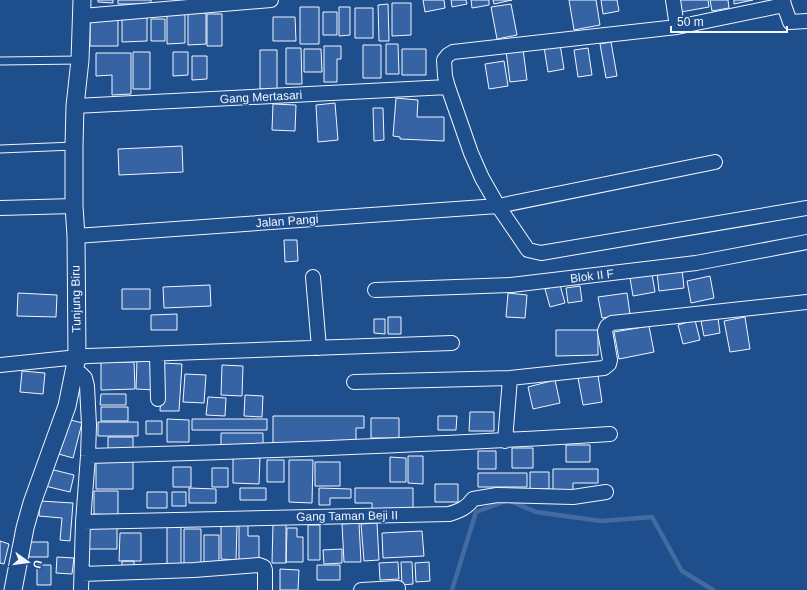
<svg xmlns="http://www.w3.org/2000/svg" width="807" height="590" font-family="Helvetica,sans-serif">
<rect width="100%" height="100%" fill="#1f4e8c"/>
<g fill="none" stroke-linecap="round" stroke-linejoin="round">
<!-- stream -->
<path stroke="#446ba0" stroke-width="4.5" d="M 452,590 L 476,512 L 508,500 L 536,512 L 601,521 L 652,517 L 682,571 L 713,590"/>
</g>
<!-- building -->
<path fill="#3563a3" stroke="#f2f6ff" d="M 98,0 L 113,0 L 113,3 L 98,2 Z
M 118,0 L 151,0 L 151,4 L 118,4 Z
M 423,0 L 444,0 L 445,8 L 425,12 Z
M 451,0 L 466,0 L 467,4 L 452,7 Z
M 471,0 L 489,0 L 489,5 L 472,8 Z
M 493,0 L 512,0 L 494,4 Z
M 569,0 L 596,0 L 600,25 L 574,30 Z
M 601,0 L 617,0 L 619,11 L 603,14 Z
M 678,0 L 708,0 L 709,7 L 681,12 Z
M 710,0 L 728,0 L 729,8 L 712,11 Z
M 734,0 L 753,0 L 734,4 Z
M 392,3 L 411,3 L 411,35 L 392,36 Z
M 388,4 L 389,41 L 379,41 L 378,5 Z
M 511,4 L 517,35 L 497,39 L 491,7 Z
M 300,7 L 319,7 L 319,44 L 300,44 Z
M 339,7 L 350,7 L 350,35 L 339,36 Z
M 355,8 L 373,8 L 373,38 L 355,38 Z
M 323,12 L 337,12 L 337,35 L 323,35 Z
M 147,13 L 147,41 L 122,42 L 122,14 Z
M 188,13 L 206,13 L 206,44 L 188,45 Z
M 167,14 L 185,14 L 185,43 L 167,44 Z
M 207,14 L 222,14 L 222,46 L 207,46 Z
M 118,16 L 118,46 L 90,46 L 90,17 Z
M 273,17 L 295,17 L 296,41 L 273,41 Z
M 151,19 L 165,19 L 165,41 L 151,41 Z
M 611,42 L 617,76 L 606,78 L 600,44 Z
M 386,44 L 398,44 L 399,74 L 386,74 Z
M 560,44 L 564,69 L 548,72 L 544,47 Z
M 363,45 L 381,45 L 381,78 L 363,78 Z
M 324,46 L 341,46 L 341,59 L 337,59 L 337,82 L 324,82 Z
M 286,48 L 301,48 L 302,84 L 286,84 Z
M 588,48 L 592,75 L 578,77 L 574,50 Z
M 304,49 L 321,49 L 322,72 L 304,72 Z
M 402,49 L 426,49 L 426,75 L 402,75 Z
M 523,49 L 527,80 L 510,82 L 506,51 Z
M 260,50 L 277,50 L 277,89 L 260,89 Z
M 133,52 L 150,52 L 150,89 L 133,89 Z
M 173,52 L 188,52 L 188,75 L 173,76 Z
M 96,53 L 131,53 L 131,94 L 112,95 L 112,75 L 96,76 Z
M 192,56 L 207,56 L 207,79 L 192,80 Z
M 504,61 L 508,86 L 489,89 L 485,64 Z
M 396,98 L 418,100 L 417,117 L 444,117 L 444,141 L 400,139 L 400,137 L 393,136 Z
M 335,103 L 338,140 L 318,142 L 316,105 Z
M 273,104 L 296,105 L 295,131 L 272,130 Z
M 373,108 L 383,108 L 384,140 L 374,141 Z
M 182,146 L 183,172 L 119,175 L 118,149 Z
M 284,240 L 297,240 L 298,261 L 285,262 Z
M 682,269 L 684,288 L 659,291 L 657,272 Z
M 652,274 L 655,292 L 633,296 L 630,278 Z
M 710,276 L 714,298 L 691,303 L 687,281 Z
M 210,285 L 211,306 L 164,308 L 163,287 Z
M 560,285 L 565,303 L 550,307 L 545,289 Z
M 580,286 L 582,301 L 568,303 L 566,288 Z
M 122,289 L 150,289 L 150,309 L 122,309 Z
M 18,293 L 57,295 L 56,317 L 17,316 Z
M 508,293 L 527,295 L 525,318 L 506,317 Z
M 627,293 L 630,314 L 602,318 L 598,297 Z
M 177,314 L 177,330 L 151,330 L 151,315 Z
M 388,317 L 401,317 L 401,334 L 388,334 Z
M 745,317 L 750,349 L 730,352 L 724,321 Z
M 718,318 L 720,333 L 704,336 L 701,321 Z
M 374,319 L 385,319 L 385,334 L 374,333 Z
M 695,320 L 700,340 L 683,344 L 678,325 Z
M 649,326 L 654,352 L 619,359 L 614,332 Z
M 556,330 L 598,330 L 598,355 L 556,356 Z
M 137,360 L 156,361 L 155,390 L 136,389 Z
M 101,362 L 134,362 L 135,389 L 101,390 Z
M 163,363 L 182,364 L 179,411 L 160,411 Z
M 222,365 L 243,366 L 242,396 L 221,395 Z
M 22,371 L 45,373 L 43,394 L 20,392 Z
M 185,374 L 206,375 L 204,403 L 183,402 Z
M 598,375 L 602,402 L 583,405 L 578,378 Z
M 555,380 L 560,403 L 533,409 L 528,387 Z
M 101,394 L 126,394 L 126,405 L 100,405 Z
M 245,395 L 263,396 L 262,417 L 244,416 Z
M 208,397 L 226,398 L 225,416 L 206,415 Z
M 101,407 L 128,407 L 128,421 L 101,421 Z
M 470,412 L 494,412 L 494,431 L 469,431 Z
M 273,416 L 364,416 L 364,428 L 356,428 L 356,446 L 273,446 Z
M 438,416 L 457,416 L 456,430 L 438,430 Z
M 64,418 L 82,423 L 73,458 L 55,453 Z
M 371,418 L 399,418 L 399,438 L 371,438 Z
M 167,419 L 189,420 L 189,442 L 167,442 Z
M 192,419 L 267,419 L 267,430 L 192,430 Z
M 146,421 L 162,421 L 162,434 L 146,434 Z
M 98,422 L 138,422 L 138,436 L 98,436 Z
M 221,433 L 263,433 L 263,448 L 221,448 Z
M 108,437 L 133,437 L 133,450 L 108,450 Z
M 566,445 L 590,445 L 590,462 L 566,462 Z
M 512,448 L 533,448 L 533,468 L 512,468 Z
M 478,451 L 496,451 L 496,469 L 478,469 Z
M 408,456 L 423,456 L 423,484 L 408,483 Z
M 390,457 L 406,458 L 406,482 L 390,482 Z
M 233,458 L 260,458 L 259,484 L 233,483 Z
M 267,460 L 284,460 L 284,482 L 267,482 Z
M 289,460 L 313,460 L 312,503 L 289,502 Z
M 96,461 L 133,461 L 133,489 L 96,489 Z
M 315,462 L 340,462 L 340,486 L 315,486 Z
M 173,467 L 191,467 L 191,487 L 173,487 Z
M 46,468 L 74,475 L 70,492 L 41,485 Z
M 212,468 L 228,468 L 228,487 L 212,487 Z
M 553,469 L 598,469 L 598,483 L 573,483 L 573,491 L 553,491 Z
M 530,472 L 549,472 L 549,489 L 530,489 Z
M 478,473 L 527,473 L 527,487 L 478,487 Z
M 435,484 L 458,484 L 458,502 L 435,502 Z
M 189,488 L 216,489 L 216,503 L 189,503 Z
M 240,488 L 266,488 L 266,500 L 240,500 Z
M 319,488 L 351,489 L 351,498 L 330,498 L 330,505 L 319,505 Z
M 355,488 L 413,488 L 413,510 L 372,510 L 372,503 L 355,503 Z
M 94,491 L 118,491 L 118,515 L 94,514 Z
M 147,492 L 167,492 L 167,508 L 147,508 Z
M 172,492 L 186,492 L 186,506 L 172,506 Z
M 40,501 L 73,503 L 70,541 L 60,540 L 62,518 L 39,516 Z
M 359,523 L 361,562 L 344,562 L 342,524 Z
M 377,523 L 379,560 L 364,561 L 361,524 Z
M 239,524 L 248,524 L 248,536 L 259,536 L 259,561 L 239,561 Z
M 273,524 L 286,524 L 286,563 L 272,563 Z
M 221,525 L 237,525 L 236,560 L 221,559 Z
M 308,525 L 320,525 L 320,560 L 308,560 Z
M 86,527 L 117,527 L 117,549 L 85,549 Z
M 167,527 L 181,527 L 181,566 L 167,566 Z
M 287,528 L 297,528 L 297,537 L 303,537 L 303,562 L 286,562 Z
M 184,529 L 201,529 L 201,567 L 184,567 Z
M 422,531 L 424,556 L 383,558 L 382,533 Z
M 120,533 L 141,533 L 141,561 L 119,561 Z
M 204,535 L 219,535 L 219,566 L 204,566 Z
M 0,541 L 9,544 L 4,564 L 0,563 Z
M 29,542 L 48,542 L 48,557 L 29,557 Z
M 342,549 L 342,563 L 324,564 L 323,550 Z
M 57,557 L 74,558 L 72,574 L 56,573 Z
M 122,561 L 134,561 L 134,570 L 122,570 Z
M 398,562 L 399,579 L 380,580 L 379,563 Z
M 401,562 L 412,562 L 413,584 L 402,585 Z
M 429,562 L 430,581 L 416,582 L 415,563 Z
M 37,565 L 51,565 L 51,585 L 37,585 Z
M 317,565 L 340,565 L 340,580 L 317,580 Z
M 280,569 L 299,570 L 298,590 L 280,590 Z"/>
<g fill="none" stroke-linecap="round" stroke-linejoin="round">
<defs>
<path id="service" d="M 0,61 L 80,60
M 0,149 L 74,146"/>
<path id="minor" d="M 673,0 L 677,27
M 783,0 L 784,5 L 677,27 L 453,52 L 448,55 L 444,60 L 445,76 L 448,87 L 471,153 L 482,178 L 498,206 L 528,250 L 541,253 L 807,208
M 784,5 L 790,22 L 807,21
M 82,16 L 271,0
M 75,106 L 448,87
M 0,208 L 74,206
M 76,236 L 498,206 L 715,162
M 313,277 L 319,348
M 375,290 L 511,285 L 696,263 L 807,242
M 157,354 L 158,399
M 0,365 L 88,356 L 452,343
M 75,371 L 81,374 L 85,378 L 87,386 L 89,425 L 88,456 L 83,522 L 81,590
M 354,382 L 510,378 L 604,368 L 609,364 L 610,360 L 605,331 L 607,326 L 612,323 L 807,302
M 505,441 L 510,378
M 88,456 C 262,451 436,445 610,434
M 83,522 L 449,514 C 459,511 467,508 473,499 L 497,495 L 573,497 L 606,492
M 82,574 L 194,570 L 259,565 L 264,567 L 265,570 L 265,590
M 361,590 L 398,588"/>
<path id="tertiary" d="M 13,590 L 25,528 L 32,503 L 67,406 L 77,357 L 76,236 L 74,206 L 74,146 L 75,106 L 80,60 L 82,0"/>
</defs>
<!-- service casing -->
<use href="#service" stroke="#f2f6ff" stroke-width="9"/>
<!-- minor casing -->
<use href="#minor" stroke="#f2f6ff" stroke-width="16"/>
<!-- tertiary casing -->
<use href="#tertiary" stroke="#f2f6ff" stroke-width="19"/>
<!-- service -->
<use href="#service" stroke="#1f4e8c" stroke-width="7"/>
<!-- minor -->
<use href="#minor" stroke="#1f4e8c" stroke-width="14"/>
<!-- tertiary -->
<use href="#tertiary" stroke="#1f4e8c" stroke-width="17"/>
</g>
<g text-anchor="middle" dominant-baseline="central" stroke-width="3" stroke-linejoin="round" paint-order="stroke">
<!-- street labels -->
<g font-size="12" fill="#f2f6ff" stroke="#1f4e8c">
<text transform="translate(261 97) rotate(-3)">Gang Mertasari</text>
<text transform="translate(287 221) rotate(-4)">Jalan Pangi</text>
<text transform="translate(592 276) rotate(-7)">Blok II F</text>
<text transform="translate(76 299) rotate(-91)">Tunjung Biru</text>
<text transform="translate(347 516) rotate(-1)">Gang Taman Beji II</text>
</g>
</g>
<!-- north arrow -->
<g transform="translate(28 562) rotate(104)" stroke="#1f4e8c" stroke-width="3" paint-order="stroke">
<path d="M0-3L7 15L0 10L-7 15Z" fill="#f2f6ff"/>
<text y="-6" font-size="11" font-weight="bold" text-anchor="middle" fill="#f2f6ff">U</text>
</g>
<!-- scale -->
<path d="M671 26v6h116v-6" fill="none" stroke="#f2f6ff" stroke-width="2"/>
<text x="677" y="26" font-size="12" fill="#f2f6ff" stroke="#1f4e8c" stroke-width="3" paint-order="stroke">50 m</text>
</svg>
